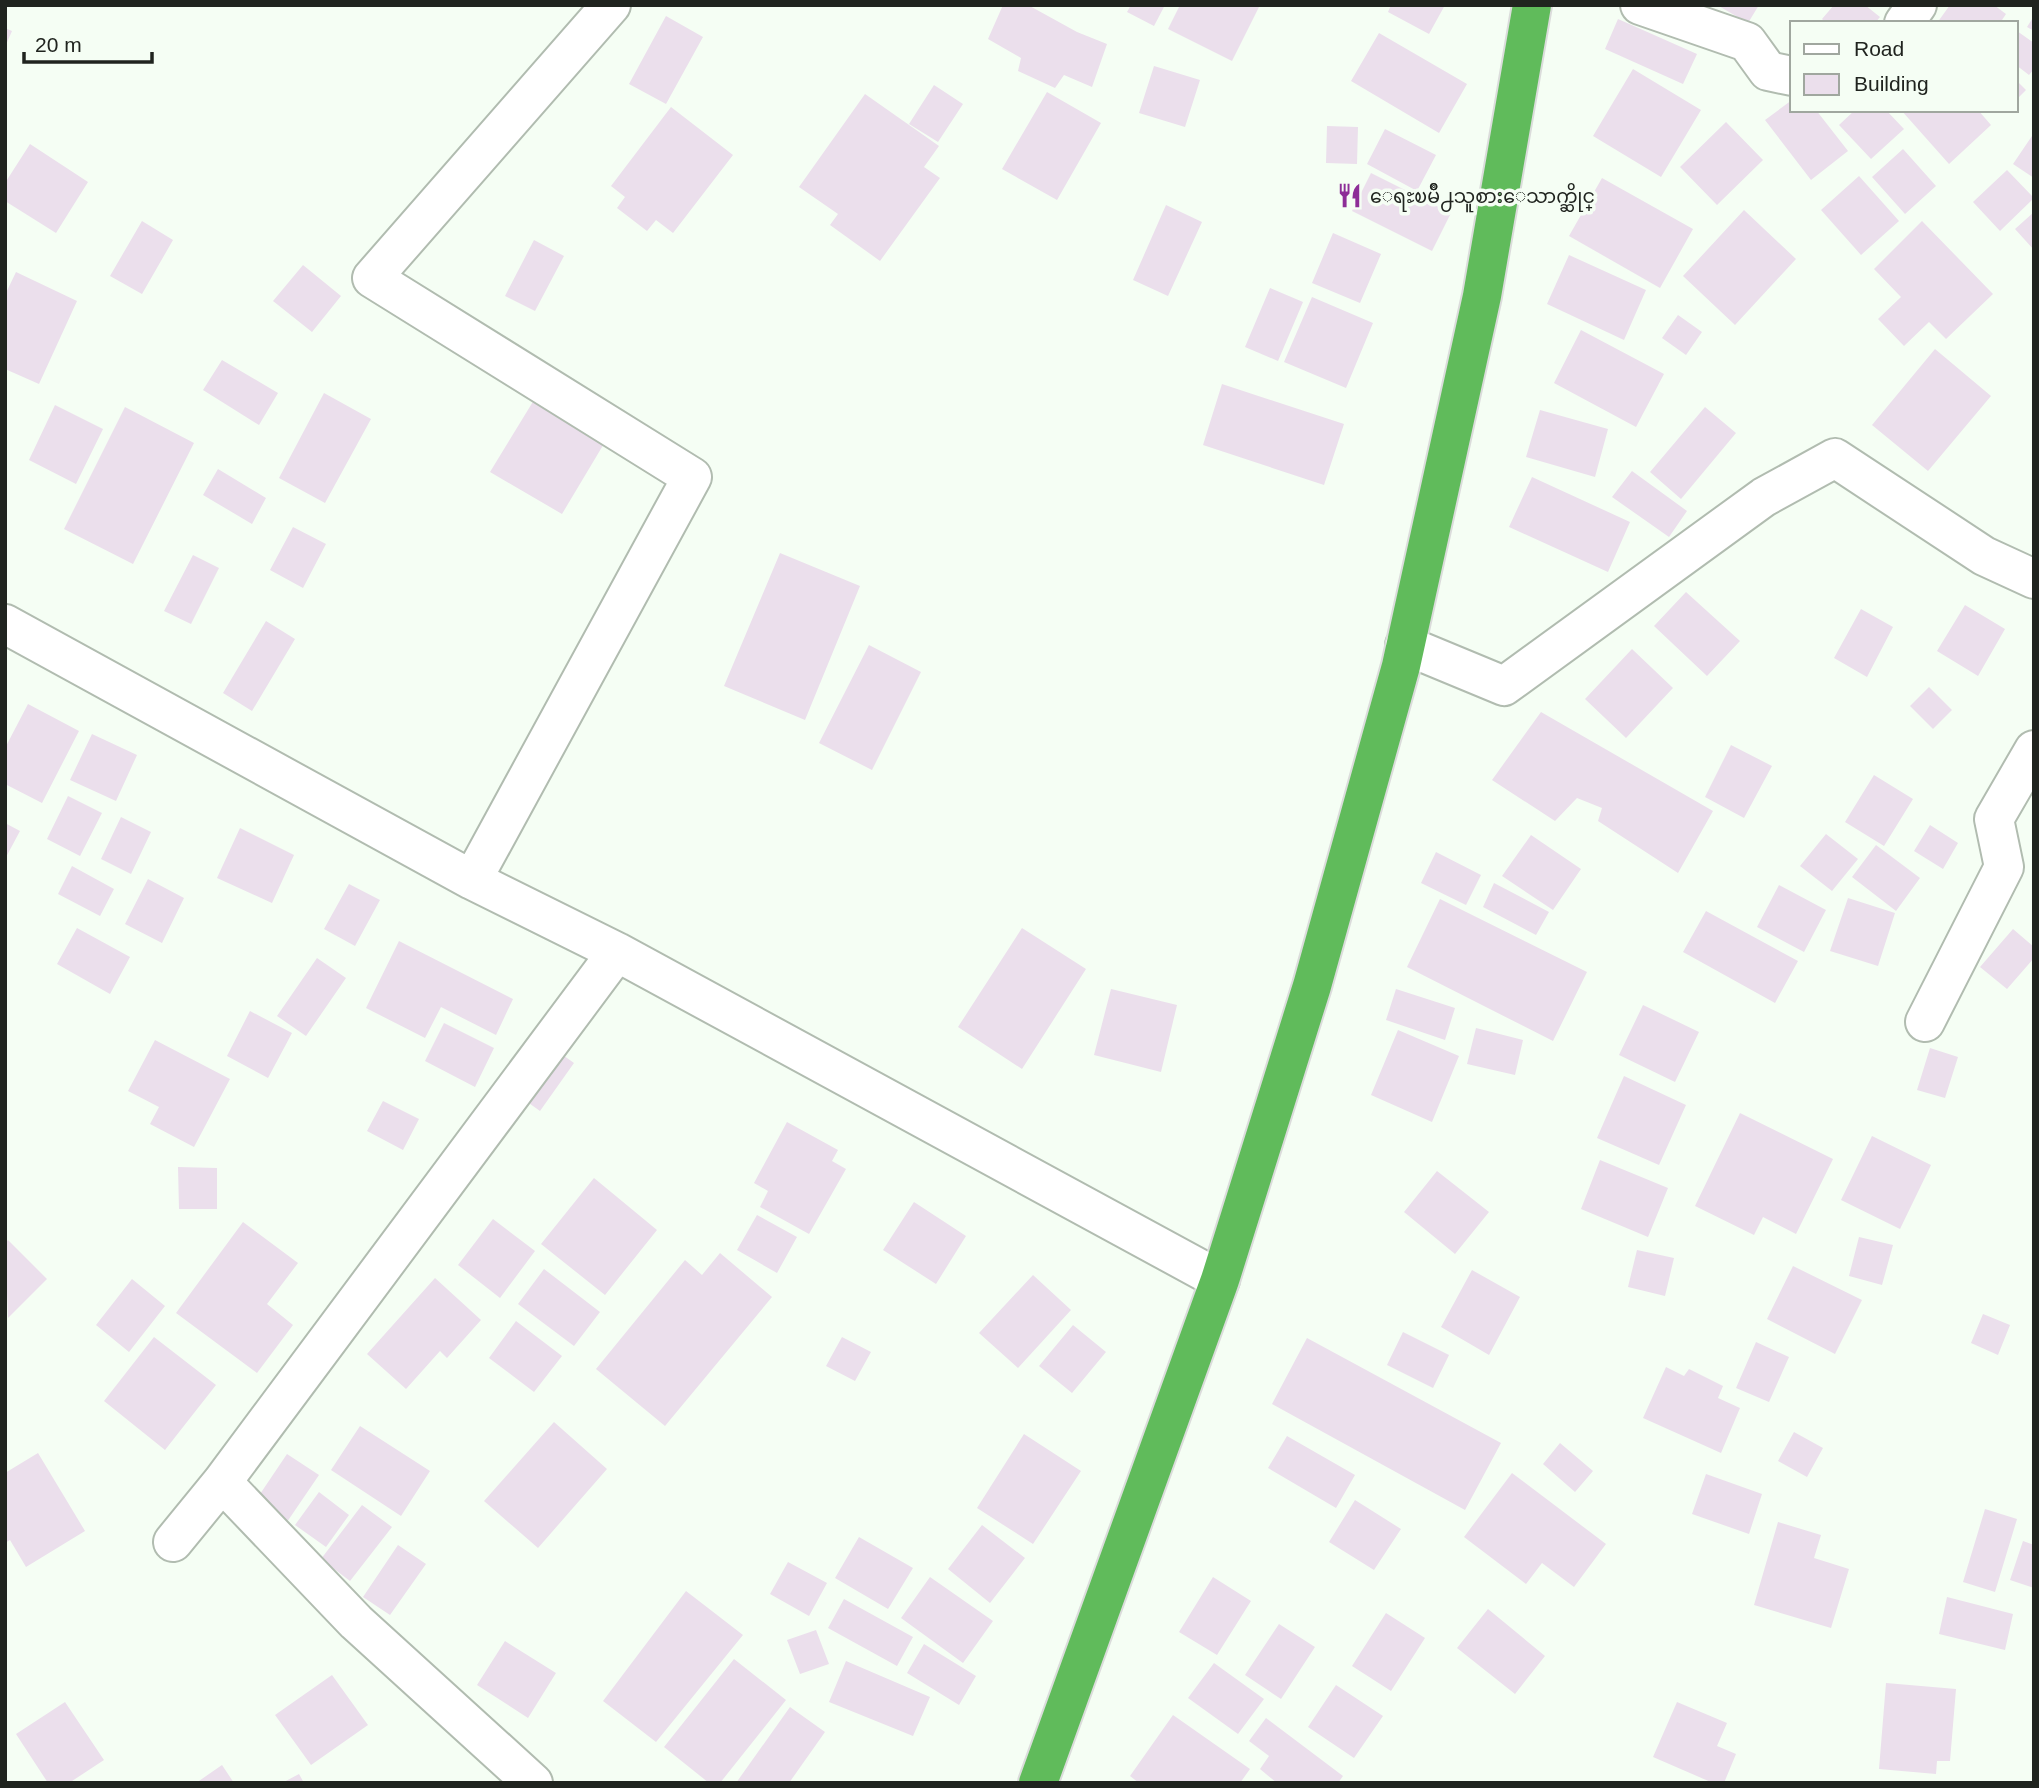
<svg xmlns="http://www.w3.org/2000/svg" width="2039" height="1788" font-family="Helvetica,'Noto Sans Myanmar',sans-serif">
<rect width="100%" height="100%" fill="#f5fef4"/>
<!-- building -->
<path fill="#ebdfec" d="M 1003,5 L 1028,5 L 1077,32 L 1107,44 L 1092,87 L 1064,75 L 1055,88 L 1018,71 L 1021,58 L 988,39 Z
M 1131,5 L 1165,5 L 1154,26 L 1127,12 Z
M 1180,5 L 1260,5 L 1232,61 L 1168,29 Z
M 1391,5 L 1445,5 L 1429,34 L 1388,12 Z
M 1717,5 L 1759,5 L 1748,23 Z
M 1834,5 L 1865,5 L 1880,17 L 1875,23 L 1826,23 L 1822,19 Z
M 1950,5 L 1994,5 L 2006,14 L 2000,23 L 1937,23 Z
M 666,16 L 703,37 L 666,104 L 629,84 Z
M 2034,16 L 2034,31 L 2027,27 Z
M 1618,19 L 1697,54 L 1683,84 L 1605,49 Z
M 5,28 L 12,31 L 5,47 Z
M 2017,31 L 2034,43 L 2034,69 L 2029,75 L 2016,65 Z
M 1379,33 L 1467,84 L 1439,133 L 1351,81 Z
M 1154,66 L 1200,80 L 1185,127 L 1139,113 Z
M 1633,69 L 1701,110 L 1661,177 L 1593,136 Z
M 2016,80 L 2026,90 L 2016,100 Z
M 934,85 L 963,104 L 938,142 L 909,124 Z
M 1047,92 L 1101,123 L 1057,200 L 1002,169 Z
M 865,94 L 939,146 L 924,167 L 940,178 L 880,261 L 830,225 L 838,214 L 799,187 Z
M 1792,100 L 1792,110 L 1816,110 L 1848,151 L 1811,180 L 1765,120 Z
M 671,107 L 733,155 L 673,233 L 656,220 L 647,231 L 617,208 L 625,197 L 611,186 Z
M 1855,110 L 1886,110 L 1904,129 L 1871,159 L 1839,125 Z
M 1901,110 L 1978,110 L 1991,125 L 1949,164 Z
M 1726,122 L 1763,160 L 1717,205 L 1680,167 Z
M 1327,126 L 1358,127 L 1357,164 L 1326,163 Z
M 1385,129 L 1436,155 L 1417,191 L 1367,164 Z
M 2034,133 L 2034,178 L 2013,164 Z
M 30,144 L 88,182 L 56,233 L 5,201 L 5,183 Z
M 1903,149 L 1936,186 L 1905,214 L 1872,177 Z
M 2007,170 L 2034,198 L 2000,231 L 1973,202 Z
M 1371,173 L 1451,213 L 1432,251 L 1352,211 Z
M 1859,176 L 1899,221 L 1861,255 L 1821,210 Z
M 1602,178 L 1693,229 L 1660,288 L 1569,236 Z
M 1166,205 L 1202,222 L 1168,296 L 1133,280 Z
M 1744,210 L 1796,259 L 1735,325 L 1683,276 Z
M 2034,212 L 2034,250 L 2015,229 Z
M 142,221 L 173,240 L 142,294 L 110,276 Z
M 1922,221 L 1993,294 L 1946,339 L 1929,322 L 1904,346 L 1878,319 L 1901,297 L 1874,269 Z
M 1333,233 L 1381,254 L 1360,303 L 1312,283 Z
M 534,240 L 564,256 L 535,311 L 505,296 Z
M 1569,255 L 1646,290 L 1624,340 L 1547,304 Z
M 303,265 L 341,296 L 312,332 L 273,301 Z
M 16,272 L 77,301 L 39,384 L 5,369 L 5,295 Z
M 1270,288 L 1303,302 L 1278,361 L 1245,347 Z
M 1312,297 L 1373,323 L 1346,388 L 1284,362 Z
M 1678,315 L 1702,332 L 1686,355 L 1662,338 Z
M 1581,330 L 1664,374 L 1636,427 L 1554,383 Z
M 1935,349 L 1991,396 L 1928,471 L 1872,425 Z
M 222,360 L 278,393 L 259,425 L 203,390 Z
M 1222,384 L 1344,424 L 1324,485 L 1203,445 Z
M 324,393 L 371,419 L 325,503 L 279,478 Z
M 534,400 L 605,442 L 562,514 L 490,472 Z
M 55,405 L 103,429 L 76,484 L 29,460 Z
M 125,407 L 194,443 L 133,564 L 64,529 Z
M 1705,407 L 1736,433 L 1681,499 L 1650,472 Z
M 1540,410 L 1608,429 L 1595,477 L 1526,457 Z
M 218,469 L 266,498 L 252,524 L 203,495 Z
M 1632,471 L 1687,511 L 1669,537 L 1612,497 Z
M 1532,477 L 1630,522 L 1608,572 L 1509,527 Z
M 293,527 L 326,544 L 303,588 L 270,570 Z
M 780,553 L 860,586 L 805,720 L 724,686 Z
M 193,555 L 219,568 L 191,624 L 164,611 Z
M 1686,592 L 1740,641 L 1707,676 L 1654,626 Z
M 1965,605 L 2005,629 L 1978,676 L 1937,651 Z
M 1861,609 L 1893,627 L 1867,677 L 1834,658 Z
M 266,621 L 295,639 L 252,711 L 223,693 Z
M 869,645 L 921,672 L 872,770 L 819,743 Z
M 1632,649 L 1673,688 L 1626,738 L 1585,699 Z
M 1929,687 L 1952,710 L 1933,729 L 1910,706 Z
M 28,704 L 79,731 L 42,803 L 5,784 L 5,748 Z
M 1541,712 L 1713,811 L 1678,873 L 1598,821 L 1602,808 L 1577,798 L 1555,821 L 1492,780 Z
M 92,734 L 137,755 L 116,801 L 70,780 Z
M 1731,745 L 1772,766 L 1744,818 L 1705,797 Z
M 1874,775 L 1913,799 L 1884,846 L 1845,822 Z
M 68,796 L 102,813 L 80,856 L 47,839 Z
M 121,817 L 151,832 L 131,874 L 101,859 Z
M 5,823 L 20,831 L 5,859 Z
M 1930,825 L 1958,843 L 1943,869 L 1914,851 Z
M 240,828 L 294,855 L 272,903 L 217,878 Z
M 1826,834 L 1858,859 L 1832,891 L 1800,866 Z
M 1531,835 L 1581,869 L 1553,910 L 1502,876 Z
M 1876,845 L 1920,878 L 1896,911 L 1852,877 Z
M 1436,852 L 1481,875 L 1466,905 L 1421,883 Z
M 72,866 L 114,889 L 100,916 L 58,894 Z
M 148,879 L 184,898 L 162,943 L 125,924 Z
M 1494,883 L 1549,912 L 1536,935 L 1483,907 Z
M 349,884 L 380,900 L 355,946 L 324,929 Z
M 1779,885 L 1826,910 L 1804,952 L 1757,927 Z
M 1848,898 L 1895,913 L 1878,966 L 1830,951 Z
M 1440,899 L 1587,972 L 1553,1041 L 1407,967 Z
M 1706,911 L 1798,961 L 1775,1003 L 1683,952 Z
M 77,928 L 130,957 L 110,994 L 57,964 Z
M 1022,928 L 1086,969 L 1022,1069 L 958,1027 Z
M 2013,929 L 2034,947 L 2034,958 L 2007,989 L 1980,967 Z
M 399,941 L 513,999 L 496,1035 L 441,1007 L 425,1038 L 366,1008 Z
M 317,958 L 346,978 L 306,1036 L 277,1016 Z
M 1111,989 L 1177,1005 L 1161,1072 L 1094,1055 Z
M 1396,989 L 1455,1008 L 1445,1040 L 1386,1020 Z
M 1643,1005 L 1699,1032 L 1675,1082 L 1619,1055 Z
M 250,1011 L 292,1033 L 268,1078 L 227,1056 Z
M 444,1023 L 494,1048 L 475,1087 L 425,1061 Z
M 1476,1028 L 1523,1040 L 1515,1075 L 1467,1064 Z
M 1398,1030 L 1459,1056 L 1432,1122 L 1371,1095 Z
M 155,1040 L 230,1079 L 194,1147 L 150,1124 L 159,1107 L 128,1091 Z
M 553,1048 L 574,1063 L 540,1111 L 519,1096 Z
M 1930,1048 L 1958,1057 L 1945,1098 L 1917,1090 Z
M 1624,1076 L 1686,1105 L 1659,1165 L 1597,1138 Z
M 383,1101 L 419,1119 L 403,1150 L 367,1131 Z
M 1740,1113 L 1833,1159 L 1796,1234 L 1763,1217 L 1754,1235 L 1695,1206 Z
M 787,1122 L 838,1150 L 832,1161 L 846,1169 L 809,1234 L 760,1207 L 768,1191 L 754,1183 Z
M 1872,1136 L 1931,1165 L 1900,1229 L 1841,1200 Z
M 1600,1160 L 1668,1188 L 1648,1237 L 1581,1209 Z
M 178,1167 L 217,1168 L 217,1209 L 179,1209 Z
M 1437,1171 L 1489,1212 L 1455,1254 L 1404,1212 Z
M 594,1178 L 657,1230 L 605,1295 L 541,1244 Z
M 914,1202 L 966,1236 L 936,1284 L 883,1250 Z
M 757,1215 L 797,1237 L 777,1273 L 737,1250 Z
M 493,1219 L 535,1251 L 500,1298 L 458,1265 Z
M 243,1222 L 298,1263 L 267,1304 L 293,1325 L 257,1373 L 176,1313 Z
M 1859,1237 L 1893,1245 L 1882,1285 L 1849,1276 Z
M 8,1240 L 47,1279 L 8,1318 L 5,1243 Z
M 1637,1250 L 1674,1258 L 1665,1296 L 1628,1287 Z
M 720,1253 L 772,1297 L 665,1426 L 596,1369 L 685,1260 L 702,1275 Z
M 1793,1266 L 1862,1300 L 1835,1354 L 1767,1319 Z
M 544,1269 L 600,1312 L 574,1346 L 518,1304 Z
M 1472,1270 L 1520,1297 L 1489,1355 L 1441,1327 Z
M 1033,1275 L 1071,1310 L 1018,1368 L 979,1333 Z
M 435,1278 L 481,1320 L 447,1358 L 440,1351 L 406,1389 L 367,1354 Z
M 132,1279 L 165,1306 L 129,1352 L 96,1325 Z
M 1983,1314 L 2010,1325 L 1998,1355 L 1971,1343 Z
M 516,1321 L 562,1356 L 534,1392 L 489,1358 Z
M 1073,1325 L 1106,1352 L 1072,1393 L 1039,1366 Z
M 1403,1332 L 1449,1355 L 1433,1388 L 1387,1365 Z
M 154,1337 L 216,1385 L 165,1450 L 104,1401 Z
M 842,1337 L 871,1352 L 855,1381 L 826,1366 Z
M 1307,1338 L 1501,1443 L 1465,1510 L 1272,1404 Z
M 1756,1342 L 1789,1357 L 1769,1402 L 1736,1388 Z
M 1666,1367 L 1684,1376 L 1689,1369 L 1723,1386 L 1718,1398 L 1740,1408 L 1721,1453 L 1643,1418 Z
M 554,1422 L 607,1469 L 538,1548 L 484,1501 Z
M 360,1426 L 430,1471 L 401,1516 L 331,1470 Z
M 1794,1432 L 1823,1448 L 1807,1477 L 1778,1461 Z
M 1024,1434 L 1081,1471 L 1033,1544 L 977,1508 Z
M 1287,1436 L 1355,1475 L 1336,1508 L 1268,1468 Z
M 1560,1443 L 1593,1471 L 1575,1492 L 1543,1464 Z
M 38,1453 L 85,1531 L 26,1567 L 10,1540 L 5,1543 L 5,1473 Z
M 287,1454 L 319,1475 L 287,1522 L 256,1500 Z
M 1512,1473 L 1606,1544 L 1574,1587 L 1542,1563 L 1526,1584 L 1464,1537 Z
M 1706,1474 L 1762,1494 L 1749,1534 L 1692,1514 Z
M 319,1492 L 349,1515 L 326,1547 L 295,1525 Z
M 1355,1500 L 1401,1529 L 1374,1570 L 1329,1542 Z
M 362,1505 L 392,1527 L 350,1581 L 321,1559 Z
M 1985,1509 L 2017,1519 L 1995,1592 L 1963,1582 Z
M 1778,1522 L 1821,1535 L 1814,1558 L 1849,1569 L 1831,1628 L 1754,1605 Z
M 982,1525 L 1025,1558 L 990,1603 L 948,1569 Z
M 859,1537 L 913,1568 L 888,1609 L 835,1578 Z
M 2023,1541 L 2034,1545 L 2034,1588 L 2010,1580 Z
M 398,1545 L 426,1564 L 390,1615 L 363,1597 Z
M 788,1562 L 827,1583 L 809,1616 L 770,1594 Z
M 930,1577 L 993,1621 L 963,1663 L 901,1618 Z
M 1213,1577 L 1251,1601 L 1217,1655 L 1179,1632 Z
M 686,1591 L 743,1635 L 656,1742 L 603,1701 Z
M 1947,1597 L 2013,1614 L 2005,1650 L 1939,1634 Z
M 844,1599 L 913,1637 L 897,1666 L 828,1628 Z
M 1488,1609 L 1545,1656 L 1515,1694 L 1457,1648 Z
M 1386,1613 L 1425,1638 L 1391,1691 L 1352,1666 Z
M 1279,1624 L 1315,1647 L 1281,1699 L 1245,1675 Z
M 816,1630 L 829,1664 L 800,1674 L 787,1640 Z
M 505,1641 L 556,1673 L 528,1718 L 477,1685 Z
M 924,1644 L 976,1676 L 959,1705 L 907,1673 Z
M 734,1659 L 786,1700 L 720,1783 L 709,1783 L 664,1747 Z
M 846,1661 L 930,1697 L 913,1736 L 829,1702 Z
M 1214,1663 L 1264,1699 L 1238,1734 L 1188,1698 Z
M 332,1675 L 368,1725 L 311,1765 L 275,1715 Z
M 1886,1683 L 1956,1689 L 1950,1761 L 1937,1761 L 1936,1774 L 1879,1769 Z
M 1336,1685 L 1383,1716 L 1354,1758 L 1308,1727 Z
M 65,1702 L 104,1760 L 69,1783 L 48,1783 L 16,1734 Z
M 1677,1702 L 1727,1723 L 1717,1746 L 1736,1754 L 1724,1783 L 1713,1783 L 1653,1757 Z
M 790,1707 L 825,1732 L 789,1783 L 736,1783 Z
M 1173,1715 L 1250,1769 L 1240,1783 L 1139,1783 L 1130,1776 Z
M 1266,1718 L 1343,1776 L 1338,1783 L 1277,1783 L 1260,1769 L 1269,1756 L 1249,1741 Z
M 222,1765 L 234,1783 L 196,1783 Z
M 299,1774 L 304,1783 L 282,1783 Z"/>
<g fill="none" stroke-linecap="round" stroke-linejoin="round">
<defs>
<path id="minor" d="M 1640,5 L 1747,42 L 1768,71 L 1792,76
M 1904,23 L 1917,5
M 5,624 L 472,880 L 617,952 L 1220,1280
M 1405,645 L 1504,686 L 1764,497 L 1835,458 L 1984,556 L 2034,579
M 472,880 L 692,477 L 372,278 L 611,5
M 1925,1022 L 2004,867 L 1994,819 L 2034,750
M 222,1482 L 356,1622 L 533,1783
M 173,1542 L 222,1482 L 617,952"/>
<path id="highway" d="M 1038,1783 L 1220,1280 L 1312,986 L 1401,666 L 1482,296 L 1532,5"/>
</defs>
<!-- minor casing -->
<use href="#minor" stroke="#b1bcb0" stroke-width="42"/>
<!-- highway casing -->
<use href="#highway" stroke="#dbdcdb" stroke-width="42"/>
<!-- minor -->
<use href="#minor" stroke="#fff" stroke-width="38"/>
<!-- highway -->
<use href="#highway" stroke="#60bb5b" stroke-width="38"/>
</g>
<!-- icons -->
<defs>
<symbol id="restaurant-bare" viewBox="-9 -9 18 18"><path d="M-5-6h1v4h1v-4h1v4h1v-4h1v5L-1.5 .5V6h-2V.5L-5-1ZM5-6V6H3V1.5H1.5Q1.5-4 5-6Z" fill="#8d2e97" stroke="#f5fef4" stroke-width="2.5" paint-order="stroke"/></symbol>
</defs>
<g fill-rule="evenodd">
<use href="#restaurant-bare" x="1332" y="178" width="35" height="35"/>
</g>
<g text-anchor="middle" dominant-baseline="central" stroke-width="7" stroke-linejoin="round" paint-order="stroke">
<!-- poi labels -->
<g font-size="19" fill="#20241f" stroke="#f5fef4" text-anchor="start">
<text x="1370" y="196">ေရႊၿမိဳ႕သူစားေသာက္ဆိုင္</text>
</g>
</g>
<!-- border -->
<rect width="2039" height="1788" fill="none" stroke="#20241f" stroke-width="14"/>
<!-- legend -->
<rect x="1790" y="21" width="228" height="91" fill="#f5fef4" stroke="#a0a79f" stroke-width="2"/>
<rect x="1804" y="44" width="35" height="10" fill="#ffffff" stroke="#a0a79f" stroke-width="2"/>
<text x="1854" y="56" font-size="21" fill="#20241f">Road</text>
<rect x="1804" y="74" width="35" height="21" fill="#ebdfec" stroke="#a0a79f" stroke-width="2"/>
<text x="1854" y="91" font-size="21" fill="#20241f">Building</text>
<!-- scale -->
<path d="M24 52v10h128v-10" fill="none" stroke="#20241f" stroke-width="3.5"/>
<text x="35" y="52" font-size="21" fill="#20241f" stroke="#f5fef4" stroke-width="5" paint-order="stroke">20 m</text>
</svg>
